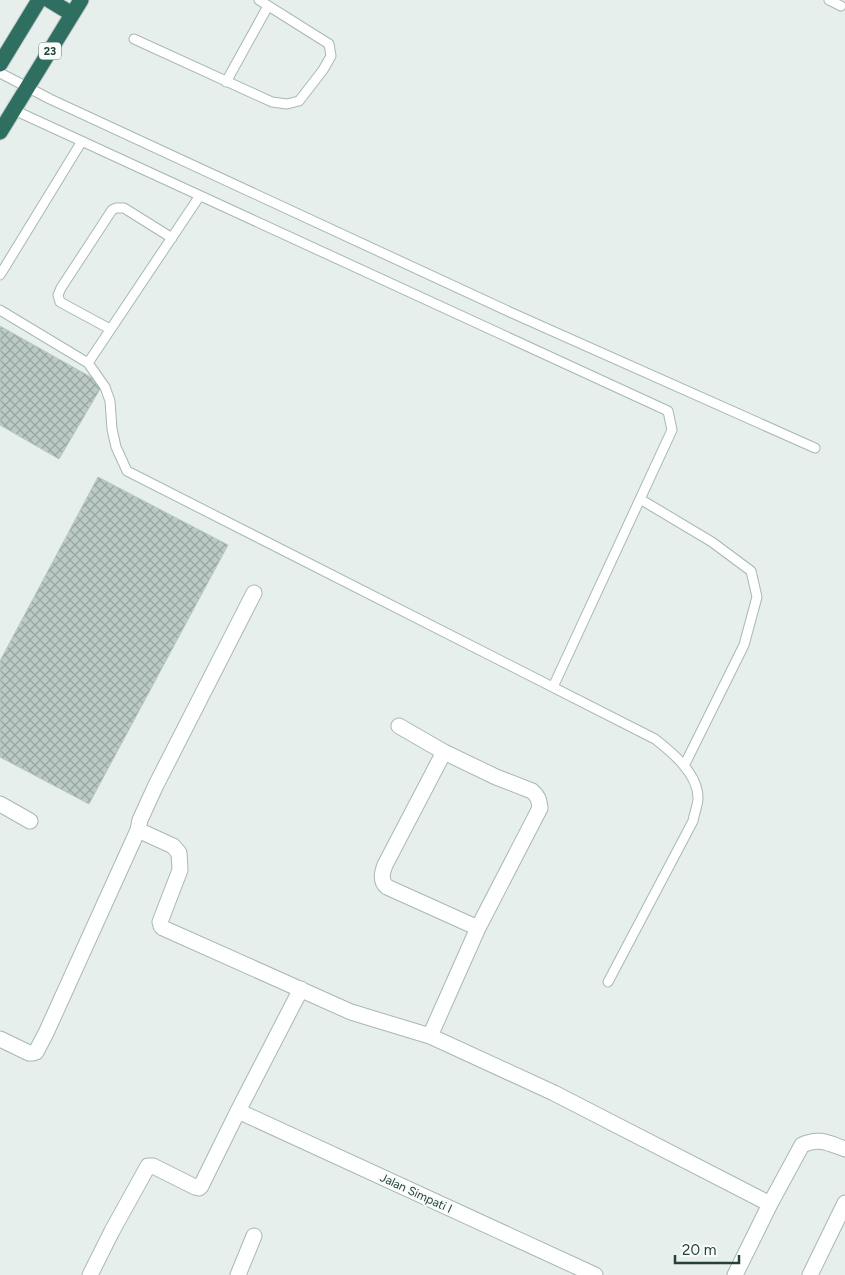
<svg xmlns="http://www.w3.org/2000/svg" width="845" height="1275" font-family="Figtree,sans-serif">
<defs>
<pattern id="building-cross-hatch" width="8" height="8" patternUnits="userSpaceOnUse" patternTransform="scale(1.25)"><rect width="8" height="8" fill="#bbcac4"/><path d="M0 0l8 8M0 8l8-8" fill="none" stroke="#98a6a0"/></pattern>
</defs>
<rect width="100%" height="100%" fill="#e6efeb"/>
<!-- building -->
<path fill="url(#building-cross-hatch)" stroke="#b8c9c2" d="M 0,326 L 103,384 L 59,459 L 0,425 Z
M 98,477 L 228,545 L 89,804 L 0,757 L 0,661 Z"/>
<g fill="none" stroke-linecap="round" stroke-linejoin="round">
<defs>
<path id="lane" d="M 829,0 L 841,6
M 134,39 L 272,102 L 287,104 L 299,101 L 323,70 L 331,56 L 329,44 L 259,0
M 0,73 L 50,99 L 512,313 L 815,448
M 226,82 L 268,6
M 14,110 L 668,411 L 672,430 L 553,687
M 0,275 L 82,141
M 0,310 L 88,363 L 105,387 L 110,401 L 112,429 L 116,447 L 127,471 L 655,739 C 673,753 698,774 698,798 C 698,805 694,814 693,821 L 608,982
M 110,329 L 60,302 L 58,295 L 61,288 L 112,210 L 116,208 L 124,208 L 172,238
M 88,363 L 199,197
M 640,499 L 712,542 L 751,571 L 757,597 L 744,645 L 684,766"/>
<path id="street" d="M 399,726 L 444,752
M 0,804 L 30,821
M 138,830 L 140,820 L 156,785 L 254,593
M 430,1036 L 478,928 L 540,808 C 539,800 538,796 532,791 L 496,777 L 444,752 L 385,865 C 382,873 380,881 387,887 L 478,928
M 0,1039 L 29,1053 L 33,1053 L 36,1052 L 46,1033 L 138,830 L 173,846 L 179,853 L 180,870 L 160,922 L 161,926 L 163,928 L 351,1012 L 430,1036 L 554,1093 L 770,1204
M 238,1111 L 595,1275
M 90,1275 L 112,1231 L 148,1166 L 153,1166 L 195,1187 L 199,1188 L 201,1186 L 238,1111 L 301,989
M 238,1275 L 254,1236
M 735,1275 L 770,1204 L 802,1145 C 819,1137 828,1143 845,1149
M 810,1275 L 845,1203"/>
<path id="highway" d="M 49,0 L 72,14
M 0,64 L 39,0
M 0,132 L 81,0"/>
</defs>
<!-- lane casing -->
<use href="#lane" stroke="#a8b8b2" stroke-width="11"/>
<!-- street casing -->
<use href="#street" stroke="#a8b8b2" stroke-width="17"/>
<!-- highway casing -->
<use href="#highway" stroke="#c2cac8" stroke-width="17"/>
<!-- lane -->
<use href="#lane" stroke="#fff" stroke-width="9"/>
<!-- street -->
<use href="#street" stroke="#fff" stroke-width="15"/>
<!-- highway -->
<use href="#highway" stroke="#2f6f62" stroke-width="15"/>
</g>
<g text-anchor="middle" dominant-baseline="central" stroke-width="4" stroke-linejoin="round" paint-order="stroke">
<!-- shield labels -->
<rect fill="#f7fbf9" stroke="#637a73" stroke-width="1" x="39" y="42.5" width="22" height="17" rx="4"/>
<g font-size="11" font-weight="bold" fill="#24423a">
<text x="50" y="51">23</text>
</g>
<!-- street labels -->
<g font-size="12" fill="#24423a" stroke="#f7fbf9">
<text transform="translate(416 1193) rotate(25)">Jalan Simpati I</text>
</g>
</g>
<!-- scale -->
<path d="M675 1255v8h64v-8" fill="none" stroke="#24423a" stroke-width="2.5"/>
<text x="682" y="1255" font-size="15" fill="#24423a" stroke="#f7fbf9" stroke-width="4" paint-order="stroke">20 m</text>
</svg>
